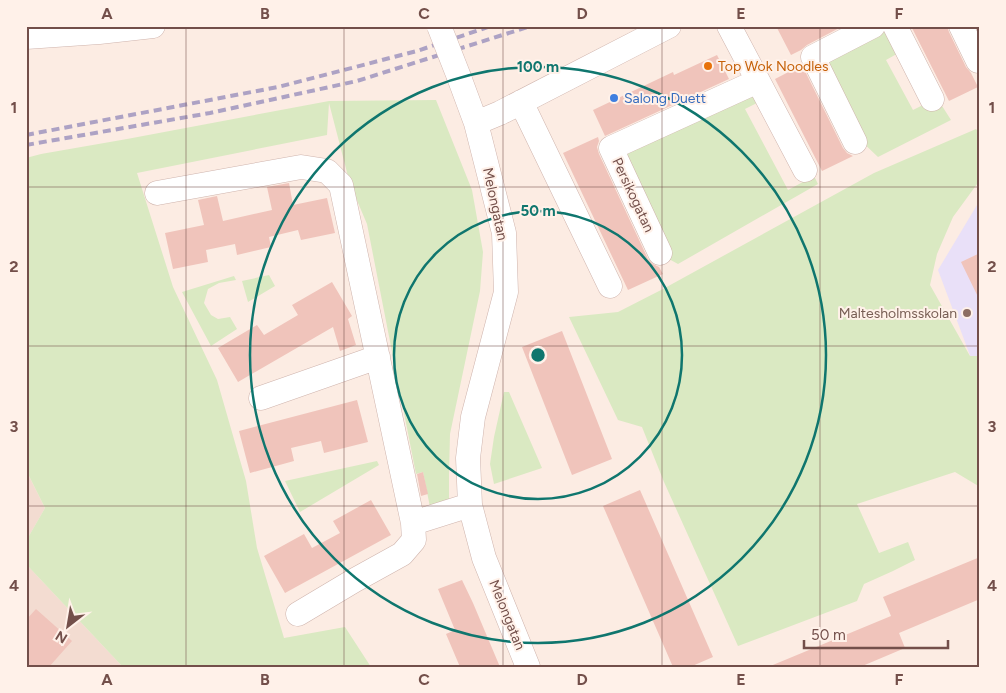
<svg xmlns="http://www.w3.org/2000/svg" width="1006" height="693" font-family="Figtree,sans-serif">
<rect width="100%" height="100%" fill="#fcece3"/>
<!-- residential -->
<path fill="#f3dcd1" d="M 26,470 L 45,508 L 26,541 Z
M 26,564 L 121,665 L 120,667 L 26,667 Z"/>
<!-- education -->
<path fill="#e9e0f8" d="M 980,200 L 980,382 L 938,270 Z"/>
<!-- green -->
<path fill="#dae9c2" d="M 883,28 L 893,33 L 902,51 L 886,60 L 913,110 L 937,98 L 951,120 L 878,157 L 858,138 L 828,62 Z
M 752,90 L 759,102 L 745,109 L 788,190 L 814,176 L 818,184 L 678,264 L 667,258 L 625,155 L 633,145 Z
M 436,100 L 472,190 L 483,252 L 480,291 L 450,434 L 449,475 L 449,502 L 430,507 L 423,472 L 416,474 L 367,224 L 350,184 L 329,103 L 327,135 L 137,173 L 173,287 L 217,380 L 246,481 L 257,548 L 284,638 L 345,627 L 371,667 L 120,667 L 121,665 L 26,564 L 26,541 L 45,508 L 26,470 L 26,158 L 41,154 L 127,139 L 329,101 Z
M 976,129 L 980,134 L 980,180 L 953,217 L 937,254 L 930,285 L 970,356 L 980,356 L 980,487 L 955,472 L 857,504 L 879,553 L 908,542 L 915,560 L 893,571 L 864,584 L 857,601 L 738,646 L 664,482 L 642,427 L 618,420 L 569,317 L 618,312 L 663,289 L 874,173 Z
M 269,275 L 275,286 L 248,302 L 242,281 Z
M 234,276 L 236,280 L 219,283 L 208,289 L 204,303 L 211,315 L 218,319 L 230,317 L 237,329 L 211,346 L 182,292 Z
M 504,392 L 509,392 L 542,468 L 494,484 L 490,464 L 494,437 Z
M 377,461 L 379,465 L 300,512 L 285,481 Z"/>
<!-- building -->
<path fill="#f0c4bb" d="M 776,26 L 843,26 L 807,45 L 801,50 L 791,55 Z
M 911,26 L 947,26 L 949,32 L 966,67 L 971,73 L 978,87 L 949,101 Z
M 717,55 L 729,79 L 605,136 L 593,110 L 673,72 L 674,75 Z
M 802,65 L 843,148 L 847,153 L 853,156 L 822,171 L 775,79 Z
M 598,137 L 599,141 L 597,147 L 599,154 L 648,259 L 653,264 L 659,267 L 663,274 L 628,290 L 563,153 Z
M 289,183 L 293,205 L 327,198 L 335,233 L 301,240 L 298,230 L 269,237 L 271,247 L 237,255 L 235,244 L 206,250 L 208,262 L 173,269 L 165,233 L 204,225 L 198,200 L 217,196 L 223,221 L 272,210 L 267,187 Z
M 980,253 L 980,301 L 961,262 Z
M 332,282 L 352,316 L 348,319 L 356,345 L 340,351 L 333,327 L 238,382 L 218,348 L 257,325 L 264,335 L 298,315 L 292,305 Z
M 562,331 L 612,459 L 572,475 L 522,347 Z
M 357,400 L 368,442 L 324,453 L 321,441 L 291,448 L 294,461 L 250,473 L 239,431 Z
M 423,472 L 428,494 L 421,496 L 417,474 Z
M 640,490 L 713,657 L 690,667 L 673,667 L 603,506 Z
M 371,500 L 391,535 L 285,593 L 264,556 L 304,534 L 312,548 L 340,533 L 333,521 Z
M 980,557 L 980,599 L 899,633 L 905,648 L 860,667 L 768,667 L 891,616 L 883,597 Z
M 462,580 L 473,603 L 500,667 L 460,667 L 446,634 L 455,630 L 438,589 Z
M 36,609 L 72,641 L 49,667 L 26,667 L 26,620 Z"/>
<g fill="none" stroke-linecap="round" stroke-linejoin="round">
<defs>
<path id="minor" d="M 729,26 L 805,170
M 895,26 L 932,99
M 961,26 L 978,61
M 26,37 L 99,32 L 153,26
M 459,77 L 476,123 L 504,233 L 506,292 L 473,417 L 468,458 L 470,505 L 484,558 L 528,667
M 521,102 L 610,286
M 476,123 L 500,113 L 669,26
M 855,142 L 813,57 L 873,26
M 157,193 L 301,167 L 327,171 L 341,185 L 413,523
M 660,253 L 611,148 L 758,81
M 261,398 L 378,357
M 298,614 L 355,580 L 402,554 L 414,540 L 413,523 L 470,505"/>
</defs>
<!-- minor casing -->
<use href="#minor" stroke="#cfb4ad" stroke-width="25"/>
<!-- minor -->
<use href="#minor" stroke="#fff" stroke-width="24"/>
<!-- rail -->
<path stroke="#ada2c4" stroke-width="4" stroke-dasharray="8 5" stroke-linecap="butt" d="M 26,135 L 278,87 L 417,51 L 491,26
M 26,145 L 210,113 L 357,81 L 531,26"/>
<defs>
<path id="minor-bridge" d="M 439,26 L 459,77"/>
</defs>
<!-- minor-bridge casing -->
<use href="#minor-bridge" stroke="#cfb4ad" stroke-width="25" stroke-linecap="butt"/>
<!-- minor-bridge -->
<use href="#minor-bridge" stroke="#fff" stroke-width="24"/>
</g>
<!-- grid -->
<path fill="none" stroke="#734f4a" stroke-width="1" stroke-opacity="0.55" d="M 186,26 L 186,667M 344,26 L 344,667M 503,26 L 503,667M 662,26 L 662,667M 820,26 L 820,667M 26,187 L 980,187M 26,346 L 980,346M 26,506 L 980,506"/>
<!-- distance rings -->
<g fill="none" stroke="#0f766e" stroke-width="2.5">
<circle cx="538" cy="355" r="144"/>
<circle cx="538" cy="355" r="288"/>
</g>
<!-- markers -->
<circle fill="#e8710a" stroke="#fff1e9" stroke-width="2" cx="708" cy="66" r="5"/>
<circle fill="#3f7fe0" stroke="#fff1e9" stroke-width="2" cx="614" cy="98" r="5"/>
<circle fill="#8d6e63" stroke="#fff1e9" stroke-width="2" cx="967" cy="313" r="5"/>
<g text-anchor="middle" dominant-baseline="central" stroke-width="4" stroke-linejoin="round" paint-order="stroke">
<!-- food labels -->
<g font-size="14" fill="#c56008" stroke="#fff1e9" text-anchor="start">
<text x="718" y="66">Top Wok Noodles</text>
</g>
<!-- shop labels -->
<g font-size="14" fill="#366cbe" stroke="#fff1e9" text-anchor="start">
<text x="624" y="98">Salong Duett</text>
</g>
<!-- street labels -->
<g font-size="14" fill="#734f4a" stroke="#fff1e9">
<text transform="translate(633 195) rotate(65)">Persikogatan</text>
<text transform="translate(495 204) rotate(78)">Melongatan</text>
<text transform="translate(507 615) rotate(68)">Melongatan</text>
</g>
<!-- education labels -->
<g font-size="14" fill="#785e54" stroke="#fff1e9" text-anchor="end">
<text x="957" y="313">Maltesholmsskolan</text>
</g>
</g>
<circle cx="538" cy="355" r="8" fill="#0f766e" stroke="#fff1e9" stroke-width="2.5"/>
<g font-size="15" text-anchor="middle" font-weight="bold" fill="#0f766e" stroke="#fff1e9" stroke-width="4" stroke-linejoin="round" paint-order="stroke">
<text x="538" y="72">100 m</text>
<text x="538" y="216">50 m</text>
</g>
<!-- border -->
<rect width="1006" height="693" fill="none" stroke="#fff1e9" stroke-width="55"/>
<!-- north arrow -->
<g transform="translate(68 626) rotate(211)" stroke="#fff1e9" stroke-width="4" paint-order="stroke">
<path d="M0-4L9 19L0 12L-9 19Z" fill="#734f4a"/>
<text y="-8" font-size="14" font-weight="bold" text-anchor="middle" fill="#734f4a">N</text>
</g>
<!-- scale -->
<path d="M804 640v8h144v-8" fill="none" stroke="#734f4a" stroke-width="2.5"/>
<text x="811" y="640" font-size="15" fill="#734f4a" stroke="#fff1e9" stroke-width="4" paint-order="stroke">50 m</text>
<rect x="28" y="28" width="950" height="638" fill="none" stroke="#734f4a" stroke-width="2"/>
<g font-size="16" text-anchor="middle" font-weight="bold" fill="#734f4a">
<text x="107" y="19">A</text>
<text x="265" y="19">B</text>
<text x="424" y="19">C</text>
<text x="582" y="19">D</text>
<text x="741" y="19">E</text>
<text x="899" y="19">F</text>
<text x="14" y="113">1</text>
<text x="992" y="113">1</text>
<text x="14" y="272">2</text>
<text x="992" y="272">2</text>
<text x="14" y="432">3</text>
<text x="992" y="432">3</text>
<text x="14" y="591">4</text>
<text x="992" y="591">4</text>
<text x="107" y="685">A</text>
<text x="265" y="685">B</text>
<text x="424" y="685">C</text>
<text x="582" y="685">D</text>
<text x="741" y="685">E</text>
<text x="899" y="685">F</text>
</g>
</svg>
